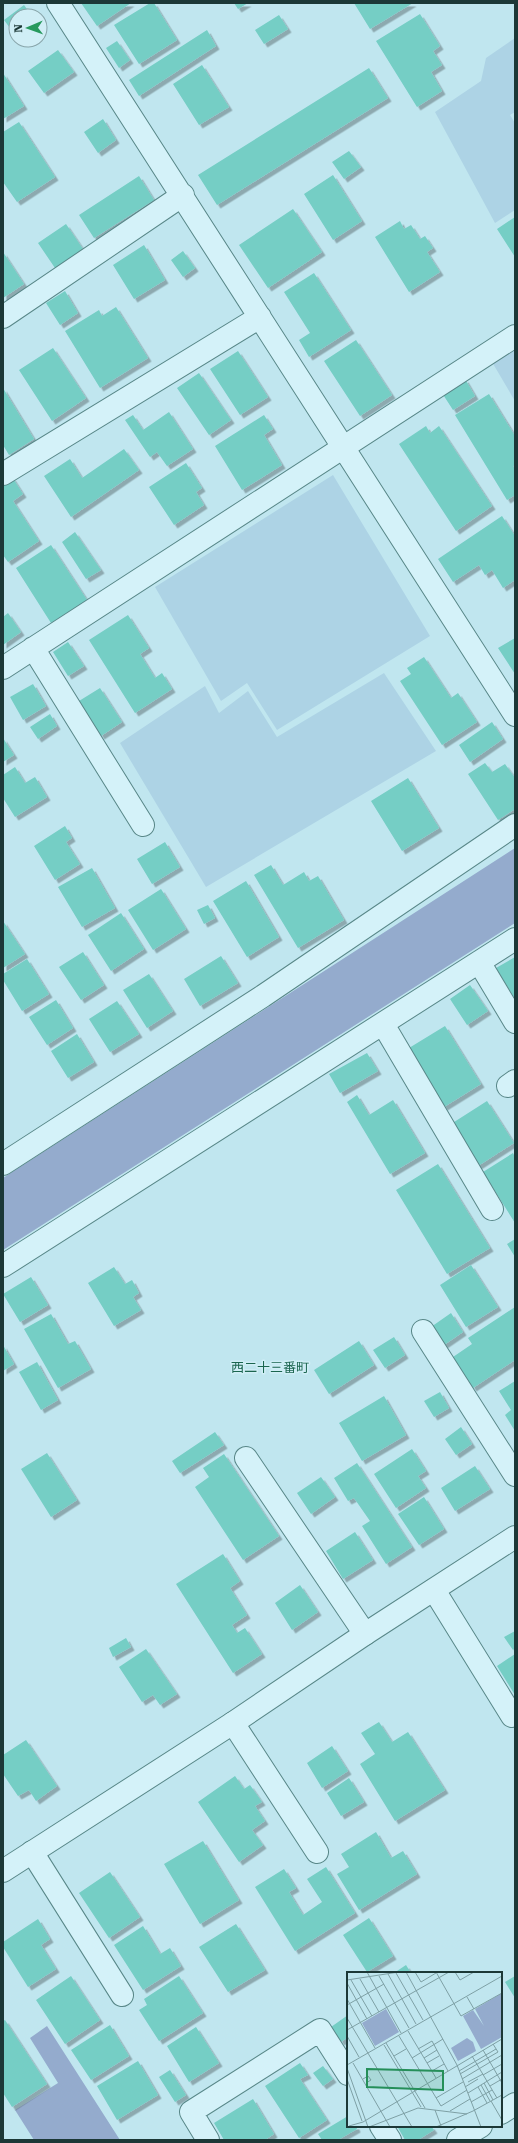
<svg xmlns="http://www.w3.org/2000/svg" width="518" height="2143" font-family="'Roboto Serif','Noto Sans JP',serif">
<defs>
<filter id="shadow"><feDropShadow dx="3.5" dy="3.5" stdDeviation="0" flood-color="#0004"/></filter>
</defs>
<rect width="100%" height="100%" fill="#c0e6ef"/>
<!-- farmland -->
<path fill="#add3e5" d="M 515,38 L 515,112 L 510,115 L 515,123 L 515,210 L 495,223 L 435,112 L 481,81 L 486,58 Z
M 515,348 L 515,401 L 492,362 Z
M 333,475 L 430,636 L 277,730 L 247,683 L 221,701 L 155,587 Z
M 384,673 L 436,751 L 206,887 L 120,743 L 205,686 L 219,713 L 248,691 L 277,737 Z"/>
<!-- green -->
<path fill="#94abcd" d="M 515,848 L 515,923 L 3,1250 L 3,1178 Z
M 47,2026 L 120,2140 L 34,2140 L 15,2110 L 58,2083 L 30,2038 Z"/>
<!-- building -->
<path fill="#75cec5" filter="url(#shadow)" d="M 81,3 L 131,3 L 97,26 Z
M 150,3 L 154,3 L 177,40 L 139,64 L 114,25 Z
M 234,3 L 248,3 L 238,9 Z
M 354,3 L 413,3 L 370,29 Z
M 24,5 L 32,16 L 16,16 L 16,36 L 4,20 Z
M 420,14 L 440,46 L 433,51 L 442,65 L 431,72 L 442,91 L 417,107 L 376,41 Z
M 279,15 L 288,29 L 264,44 L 255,30 Z
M 207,30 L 216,46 L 139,96 L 129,80 Z
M 117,41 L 130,60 L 119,68 L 106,48 Z
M 58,50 L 74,72 L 44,93 L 28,71 Z
M 202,65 L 229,107 L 199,125 L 173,84 Z
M 369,68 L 388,98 L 217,205 L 198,175 Z
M 3,73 L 24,106 L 3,119 Z
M 103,119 L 116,140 L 98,153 L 84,132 Z
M 19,122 L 55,177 L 17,202 L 3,182 L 3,132 Z
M 349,151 L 361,167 L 344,179 L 332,162 Z
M 333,175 L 362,221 L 333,240 L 304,194 Z
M 139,176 L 154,200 L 94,238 L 79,215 Z
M 293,209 L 322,252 L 268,288 L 239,245 Z
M 515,217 L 515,257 L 497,229 Z
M 400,221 L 404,229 L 411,225 L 420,239 L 425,236 L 433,248 L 427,252 L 440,272 L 409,292 L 375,237 Z
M 66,224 L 83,249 L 55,268 L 38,243 Z
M 144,245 L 165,280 L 134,299 L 113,265 Z
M 183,251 L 195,268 L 183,277 L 171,260 Z
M 3,252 L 24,284 L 3,298 Z
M 314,273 L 351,330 L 309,357 L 299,340 L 310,333 L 284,292 Z
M 65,291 L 78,313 L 60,325 L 46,303 Z
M 116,307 L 148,358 L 100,388 L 65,331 L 99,310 L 102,316 Z
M 356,340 L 392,395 L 360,416 L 324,361 Z
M 53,348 L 86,398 L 52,421 L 19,370 Z
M 238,351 L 268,397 L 240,415 L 210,369 Z
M 199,373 L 231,420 L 209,435 L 177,388 Z
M 465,379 L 475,396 L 453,410 L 442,393 Z
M 3,388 L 34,439 L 9,455 L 3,445 Z
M 489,394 L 515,436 L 515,465 L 513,466 L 515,469 L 515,495 L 507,500 L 455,415 Z
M 169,412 L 193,449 L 167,466 L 157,452 L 150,457 L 125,420 L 133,415 L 143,430 Z
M 264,415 L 273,429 L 264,435 L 282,465 L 242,490 L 215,446 Z
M 426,426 L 430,433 L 439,426 L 492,506 L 456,531 L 399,444 Z
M 124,449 L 139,470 L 71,517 L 44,476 L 70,459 L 82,478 Z
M 186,463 L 202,488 L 196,492 L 204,505 L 174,525 L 149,487 Z
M 12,477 L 23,494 L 13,501 L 39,541 L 8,562 L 3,555 L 3,482 Z
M 502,516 L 515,536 L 515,580 L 503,588 L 492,570 L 485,575 L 479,565 L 453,582 L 438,559 Z
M 75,532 L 101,570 L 86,579 L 62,542 Z
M 51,545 L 87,600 L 51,623 L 16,568 Z
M 8,613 L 21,632 L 3,645 L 3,617 Z
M 128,615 L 149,648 L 140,654 L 155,678 L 162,673 L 172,689 L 135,713 L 89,640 Z
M 515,638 L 515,674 L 498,648 Z
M 68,642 L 84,666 L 68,676 L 53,652 Z
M 424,657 L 451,698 L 458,693 L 477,722 L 442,745 L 400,681 L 411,674 L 407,668 Z
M 33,684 L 46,706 L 23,720 L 10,697 Z
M 100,688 L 122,722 L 101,736 L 79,701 Z
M 50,714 L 57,726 L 38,739 L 30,727 Z
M 492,722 L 503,739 L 470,762 L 459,745 Z
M 3,738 L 14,755 L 3,762 Z
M 485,763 L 492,772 L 505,764 L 515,778 L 515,809 L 498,820 L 468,774 Z
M 15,767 L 25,783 L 35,777 L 47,797 L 15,817 L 3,798 L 3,775 Z
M 408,778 L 439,828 L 402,851 L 371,801 Z
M 65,826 L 72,838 L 66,842 L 80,864 L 55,880 L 34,846 Z
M 165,842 L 180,867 L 152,884 L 137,859 Z
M 271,865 L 283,885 L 304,872 L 309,881 L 318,876 L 344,920 L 298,948 L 254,875 Z
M 92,868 L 115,908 L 82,927 L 58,887 Z
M 246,881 L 279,937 L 247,957 L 213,901 Z
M 161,889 L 186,929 L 153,950 L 128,910 Z
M 208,905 L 215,918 L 204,924 L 197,910 Z
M 121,913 L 144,949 L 111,971 L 88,935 Z
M 3,921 L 25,954 L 3,968 Z
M 83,952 L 104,985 L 81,1000 L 59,967 Z
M 221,956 L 238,983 L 200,1006 L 184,979 Z
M 515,957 L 515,999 L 496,968 Z
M 27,959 L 49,994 L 22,1011 L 3,980 L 3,974 Z
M 149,974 L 173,1011 L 147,1028 L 123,990 Z
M 470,985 L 488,1011 L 467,1025 L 450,999 Z
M 56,1000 L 73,1028 L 47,1045 L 29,1017 Z
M 117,1001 L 139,1034 L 110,1052 L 89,1019 Z
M 445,1026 L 481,1084 L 444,1107 L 409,1048 Z
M 77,1034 L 94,1062 L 68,1078 L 51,1051 Z
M 367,1053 L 378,1071 L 340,1093 L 329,1074 Z
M 357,1095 L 369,1115 L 393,1100 L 425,1153 L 390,1174 L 347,1102 Z
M 487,1101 L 514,1143 L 478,1166 L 451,1124 Z
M 513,1153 L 515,1157 L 515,1223 L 483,1172 Z
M 438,1164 L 490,1248 L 447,1274 L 396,1190 Z
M 515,1239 L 515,1257 L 507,1244 Z
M 471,1265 L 498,1307 L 466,1327 L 440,1285 Z
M 114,1267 L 125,1284 L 132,1280 L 139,1293 L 133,1297 L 141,1310 L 114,1326 L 88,1283 Z
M 31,1277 L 48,1305 L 20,1322 L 3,1294 Z
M 515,1307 L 515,1360 L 473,1388 L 453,1357 L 472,1344 L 468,1338 Z
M 451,1313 L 463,1332 L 444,1345 L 431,1327 Z
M 51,1314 L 68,1344 L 75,1341 L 91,1369 L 58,1388 L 24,1329 Z
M 394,1337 L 405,1355 L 385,1368 L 373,1350 Z
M 359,1341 L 374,1365 L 329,1394 L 314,1370 Z
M 3,1345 L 14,1364 L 3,1371 Z
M 37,1362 L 58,1400 L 41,1410 L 19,1372 Z
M 515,1381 L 515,1431 L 505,1415 L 511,1410 L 499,1391 Z
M 440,1392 L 449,1408 L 434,1417 L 424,1401 Z
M 384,1396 L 406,1435 L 362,1461 L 339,1423 Z
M 461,1427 L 472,1444 L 456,1455 L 445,1439 Z
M 215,1432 L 224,1445 L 180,1473 L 172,1461 Z
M 412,1449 L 426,1471 L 418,1476 L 426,1488 L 396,1508 L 374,1474 Z
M 47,1453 L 77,1500 L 51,1517 L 21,1469 Z
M 224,1454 L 279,1536 L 243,1560 L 195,1487 L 209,1477 L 203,1468 Z
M 357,1463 L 412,1547 L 386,1564 L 362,1526 L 370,1521 L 354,1498 L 348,1501 L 334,1478 Z
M 475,1466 L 490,1489 L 455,1511 L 441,1488 Z
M 321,1477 L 335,1497 L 311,1514 L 297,1493 Z
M 424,1497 L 444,1529 L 419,1545 L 398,1514 Z
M 355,1532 L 373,1560 L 343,1579 L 326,1551 Z
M 223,1554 L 240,1581 L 230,1588 L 247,1615 L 232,1625 L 237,1633 L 245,1628 L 262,1654 L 233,1673 L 176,1584 Z
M 300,1585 L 318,1612 L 292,1630 L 275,1603 Z
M 515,1631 L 515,1648 L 513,1650 L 504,1637 Z
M 126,1638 L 131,1647 L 113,1657 L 109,1648 Z
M 146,1649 L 177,1694 L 160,1705 L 153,1695 L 142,1702 L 119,1667 Z
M 515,1654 L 515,1695 L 497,1666 Z
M 379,1722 L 392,1742 L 408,1732 L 445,1790 L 395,1821 L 360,1764 L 375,1754 L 361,1733 Z
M 26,1740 L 57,1786 L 36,1801 L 29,1790 L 18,1796 L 3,1774 L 3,1755 Z
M 332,1746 L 348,1771 L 322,1788 L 307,1763 Z
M 235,1776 L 244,1789 L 250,1785 L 262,1802 L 255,1806 L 265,1821 L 252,1830 L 263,1845 L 239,1862 L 198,1802 Z
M 349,1778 L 364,1802 L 341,1816 L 327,1793 Z
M 376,1832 L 391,1858 L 403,1851 L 417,1874 L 359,1910 L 337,1874 L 349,1867 L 341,1854 Z
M 203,1841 L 239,1900 L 200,1924 L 164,1864 Z
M 326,1867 L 355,1913 L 295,1951 L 255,1887 L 284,1869 L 296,1888 L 289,1892 L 303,1915 L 322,1902 L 307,1879 Z
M 110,1872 L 140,1917 L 109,1938 L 79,1893 Z
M 369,1918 L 393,1956 L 367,1972 L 343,1935 Z
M 38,1919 L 50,1939 L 41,1945 L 56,1969 L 28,1987 L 3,1947 L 3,1942 Z
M 236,1924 L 265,1970 L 228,1992 L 199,1947 Z
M 143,1926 L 160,1954 L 170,1948 L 181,1966 L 143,1990 L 114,1945 Z
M 406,1965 L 411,1973 L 394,1973 Z
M 71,1976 L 100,2020 L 65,2044 L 36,2000 Z
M 179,1976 L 203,2013 L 159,2041 L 139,2010 L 147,2005 L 144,1999 Z
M 515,1976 L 515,1998 L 505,1982 Z
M 348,2015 L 348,2037 L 341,2042 L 331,2027 Z
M 5,2020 L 47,2084 L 12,2107 L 3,2093 L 3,2021 Z
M 110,2025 L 129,2056 L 91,2080 L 71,2050 Z
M 196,2027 L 219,2063 L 189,2082 L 167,2046 Z
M 138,2061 L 158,2095 L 117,2120 L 97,2086 Z
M 300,2063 L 308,2075 L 300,2079 L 327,2120 L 299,2138 L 265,2086 Z
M 323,2066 L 333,2079 L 323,2086 L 313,2073 Z
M 170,2070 L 186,2095 L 175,2102 L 159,2077 Z
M 253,2099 L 274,2134 L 265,2140 L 224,2140 L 214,2123 Z
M 348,2116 L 348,2126 L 356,2126 L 357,2129 L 338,2140 L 322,2140 L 318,2134 Z
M 397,2126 L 431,2126 L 434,2130 L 418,2140 L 405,2140 Z"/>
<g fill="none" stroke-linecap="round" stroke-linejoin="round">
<defs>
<path id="minor" d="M 58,3 L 515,715
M 3,317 L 183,195
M 3,474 L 260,317
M 33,648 L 143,825
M 3,668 L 515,336
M 479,962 L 515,1022
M 383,1024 L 492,1209
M 508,1086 L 515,1081
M 3,1164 L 263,996 L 515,825
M 3,1266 L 515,939
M 423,1331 L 515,1475
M 246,1458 L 365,1634
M 434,1590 L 512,1716
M 233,1723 L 317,1852
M 32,1852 L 122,1995
M 501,2113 L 515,2104
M 381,2126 L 390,2140
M 208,2140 L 191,2112 L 320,2030 L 348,2074
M 458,2140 L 481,2126"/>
<path id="tertiary" d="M 3,1871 L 233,1723 L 365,1634 L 515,1537"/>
</defs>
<!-- minor casing -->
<use href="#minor" stroke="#588788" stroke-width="24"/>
<!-- tertiary casing -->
<use href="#tertiary" stroke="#588788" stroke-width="24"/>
<!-- minor -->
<use href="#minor" stroke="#d4f2f9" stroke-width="22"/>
<!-- tertiary -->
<use href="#tertiary" stroke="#d4f2f9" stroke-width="22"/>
</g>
<g text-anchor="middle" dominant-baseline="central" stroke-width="3" stroke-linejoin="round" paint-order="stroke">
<!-- quarter labels -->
<g font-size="13" fill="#1b654f" stroke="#d0eef6">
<text x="270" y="1367">西二十三番町</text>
</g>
</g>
<!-- overview -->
<g transform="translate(347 1972)">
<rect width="155" height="155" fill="#c0e6ef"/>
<path d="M 155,21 L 155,65 L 134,77 L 116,44 L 126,38 L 137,54 L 128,37 ZM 39,37 L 52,60 L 28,74 L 15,51 ZM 120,66 L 126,70 L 129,79 L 111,89 L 104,76 Z" fill="#94abcd"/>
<path fill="none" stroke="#7ea0a5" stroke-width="1" d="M 20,0 L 54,61M 59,0 L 110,93 L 134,155M 68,0 L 74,10 L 89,1M 89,0 L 114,44 L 155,21M 108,0 L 113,8 L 127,0M 49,1 L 76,48M 41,2 L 69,52M 32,4 L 62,56M 13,7 L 32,40M 0,8 L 52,0M 4,8 L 25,44M 0,11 L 20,47M 120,25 L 127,37M 0,27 L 28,76M 0,33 L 37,12M 0,46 L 65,155M 0,58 L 102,0M 61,59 L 89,106M 0,64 L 12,85M 52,64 L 94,134 L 120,118M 39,71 L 78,136M 37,73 L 74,135M 71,77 L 85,69 L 101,99M 136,78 L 155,111M 47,84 L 59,77M 125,84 L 150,126M 65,86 L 96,67M 77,86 L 90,78M 6,91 L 43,155M 80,91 L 92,84M 0,93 L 155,4M 0,96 L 21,155M 85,99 L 97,92M 112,99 L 149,77M 113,102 L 151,80 L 146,72M 136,103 L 155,92M 0,107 L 15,149M 16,107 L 21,104 L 24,108 L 19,111M 115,107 L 155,83M 121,110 L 136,102M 137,111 L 146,128M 134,113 L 143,129M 143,114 L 155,107M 118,115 L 131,107M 131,115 L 140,131M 121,121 L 155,100M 89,126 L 116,110M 144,129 L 155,148M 124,130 L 145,118M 88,138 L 94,154M 103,139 L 123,127M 2,154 L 16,150 L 155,67M 22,155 L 71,136 L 120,142M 89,155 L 126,139 L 155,123"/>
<path fill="#258f59" fill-opacity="0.15" stroke="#258f59" stroke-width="2" d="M 20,97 L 96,99 L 96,118 L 20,115 Z"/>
<rect width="155" height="155" fill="none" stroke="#1c3837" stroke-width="2"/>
</g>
<!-- border -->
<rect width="518" height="2143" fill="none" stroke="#1c3837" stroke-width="8"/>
<!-- north arrow -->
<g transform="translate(28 28) rotate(268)"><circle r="19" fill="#d0eef6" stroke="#88a5aa"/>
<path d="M0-3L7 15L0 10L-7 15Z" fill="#26995d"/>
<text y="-6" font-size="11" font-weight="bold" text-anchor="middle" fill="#1c3837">N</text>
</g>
</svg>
